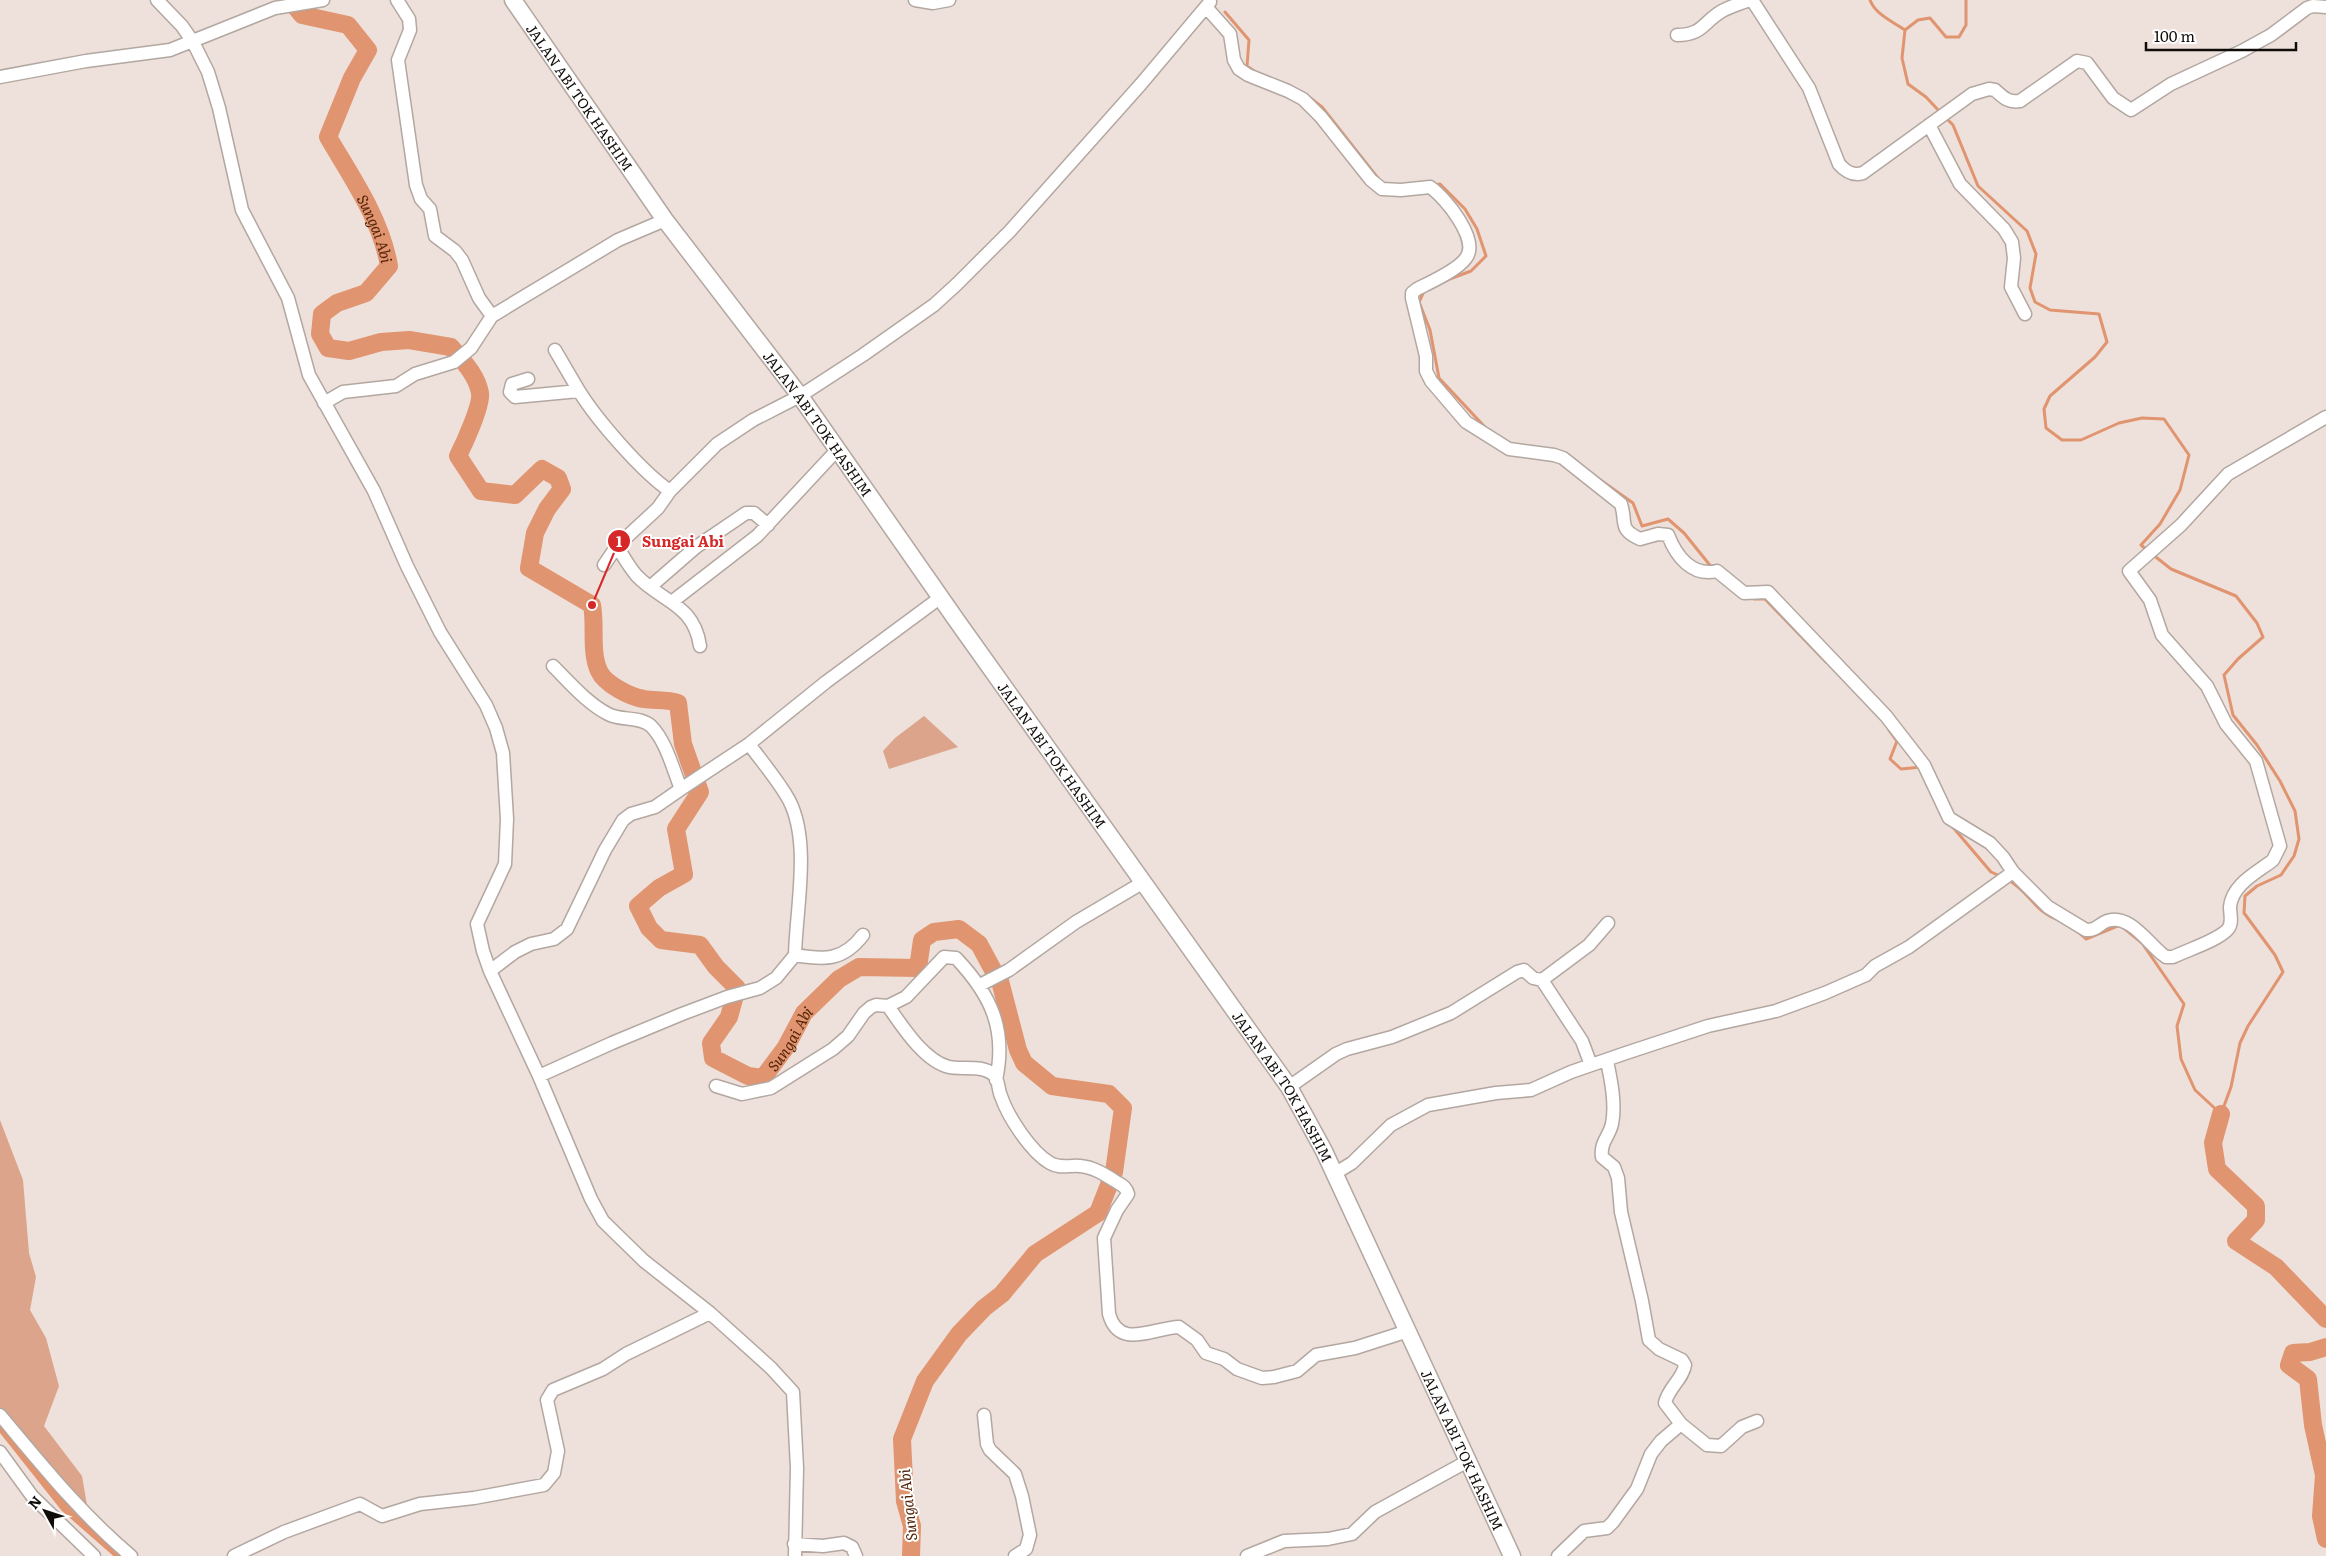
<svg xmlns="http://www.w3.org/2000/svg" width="2326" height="1556" font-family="Literata,serif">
<rect width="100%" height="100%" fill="#eee0da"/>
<!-- green -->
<path fill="#dba48b" d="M 924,716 L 958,747 L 889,769 L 883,751 L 895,738 Z
M 0,1120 L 23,1180 L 29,1253 L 36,1277 L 30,1310 L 46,1338 L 59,1386 L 44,1426 L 82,1476 L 87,1505 L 0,1416 Z"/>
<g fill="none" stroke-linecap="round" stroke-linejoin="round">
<!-- stream -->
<path stroke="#e0946f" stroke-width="3" d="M 1870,0 C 1875,14 1893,22 1905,30
M 1225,12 L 1249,40 L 1247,66 L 1257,73
M 1309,97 L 1322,107 L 1381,182
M 1940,112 L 1926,97 L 1908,84 L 1902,58 L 1905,30 L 1918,20 L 1930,18 L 1946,37 L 1959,37 L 1966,25 L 1966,0
M 1946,118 L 1953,125 L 1978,186 L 2027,231 L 2036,254 L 2030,288 L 2035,302 L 2050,310 L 2099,314 L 2107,342 L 2095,357 L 2050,396 L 2044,409 L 2046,428 L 2062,440 L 2081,440 L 2119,423 L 2142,418 L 2164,419 L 2189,455 L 2180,490 L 2160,524 L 2141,545 L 2147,550
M 1433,185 L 1440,184 L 1465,209 L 1477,229 L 1486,256 L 1471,271 L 1447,280
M 1425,289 L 1419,302 L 1430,330 L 1439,378 L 1484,426
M 1599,479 L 1633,503 L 1642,526 L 1668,519 L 1684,533 L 1713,569
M 1754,599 L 1765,599 L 1826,662
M 1889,730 L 1897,741 L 1890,759 L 1901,769 L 1922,767
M 1951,825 L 1991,872 L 2000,876
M 2008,880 C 2029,891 2035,913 2059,920
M 2077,931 L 2086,939 L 2120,925 L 2142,943 L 2184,1004 L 2177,1026 L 2181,1059 L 2195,1090 L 2221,1114 L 2231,1087 L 2240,1043 L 2248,1026 L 2283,972 L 2275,955 L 2244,913 L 2245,896 L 2257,886 L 2281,875 L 2294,856 L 2299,839 L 2295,811 L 2280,781 L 2257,745 L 2233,715 L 2224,675 L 2238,659 L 2263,637 L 2257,623 L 2236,596 L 2171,569 L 2152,554"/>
<!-- canal -->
<path stroke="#e0946f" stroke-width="10" d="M 0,1425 L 65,1507 L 121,1556"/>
<!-- river -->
<g stroke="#e0946f" stroke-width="18">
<path id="s1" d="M 290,0 L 302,15 L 348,25 L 368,50 L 352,78 L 328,137 C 352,178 381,219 389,266 L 366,293 L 337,303 L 322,314 L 320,334 L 328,348 L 349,351 L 381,342 L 409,340 L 451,347 C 462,360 477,375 480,393 C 482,405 464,444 458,456 L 481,491 L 515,495 L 542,469 L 558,478 L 562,489 L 547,509 L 535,533 L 529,568 L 592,605 C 596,626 590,651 599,671 C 605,684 630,697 644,699 C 655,701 666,699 678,703 L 683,744 L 700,792 L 676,829 L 684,874 L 659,888 L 638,906 L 649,928 L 661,940 L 700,945 L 716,967 L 737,988 L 729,1017 L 711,1043 L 713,1058 L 748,1076 L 763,1078 L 786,1047 L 804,1013 L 839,979 L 859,967 L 918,968 L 922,940 L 934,932 L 959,929 L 979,944 L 993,970"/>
<path d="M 2221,1114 L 2213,1143 L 2217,1169 L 2256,1206 L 2256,1220 L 2236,1241 L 2276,1267 L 2326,1319"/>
<path d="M 2326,1347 L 2310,1352 L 2293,1353 L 2289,1365 L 2308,1379 L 2313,1425 L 2324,1475 L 2321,1516 L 2326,1539"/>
<path d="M 911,1556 L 912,1526 L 905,1501 L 902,1439 L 925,1381 L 959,1334 L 984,1308 L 1002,1294 L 1035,1254 L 1098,1213 L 1114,1172 L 1123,1108 L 1109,1094 L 1052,1086 L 1024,1063 L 1018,1050 L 1000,981"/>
</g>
<defs>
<path id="minor" d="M 157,0 L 182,26 L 193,42 L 208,72 L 219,108 L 242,210 L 288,298 L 309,375 L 374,491 L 407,566 L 440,632 L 486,705 L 496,728 L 503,753 L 507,819 L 505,864 L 477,924 L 483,951 L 490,971 L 539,1076 L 591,1199 L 603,1221 L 644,1261 L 710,1313 L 771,1368 L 793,1392 L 797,1468 L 795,1556
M 397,0 L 409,19 L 410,30 L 398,60 L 416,185 L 421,199 L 430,209 L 435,236 L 455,251 L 462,260 L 479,298 L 492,316
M 915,0 L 933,3 L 949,0
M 1752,0 L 1809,88 L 1839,164 C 1846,172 1853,176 1863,173 L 1972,94 L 1989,89 L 1995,90 C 2003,97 2008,103 2020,101 L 2077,61 L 2087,63 L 2113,98 L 2131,110 L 2171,84 L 2242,51 L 2271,35 L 2307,8 L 2313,6 L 2326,7
M 1206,7 L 1230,34 L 1234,60 L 1239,69 L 1248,75 L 1288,91 L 1303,99 L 1321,117 L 1371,180 L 1382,189 L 1401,190 L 1430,187 C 1445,197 1480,240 1466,258 C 1458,270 1429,283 1417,289 L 1412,293 L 1412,298 L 1426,356 L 1426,371 L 1431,381 L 1466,422 L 1509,449 L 1554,455 L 1563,458 L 1621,504 C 1627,523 1618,529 1640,539 L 1658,534 L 1668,535 C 1676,556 1692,577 1717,571 L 1744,593 L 1768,592 L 1886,716 L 1924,765 L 1949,818 L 1990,843 L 2003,857 L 2013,872 L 2048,907 L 2086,930 C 2096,931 2099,924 2107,921 C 2129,913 2148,943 2162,954 L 2166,957 L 2173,957 C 2187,950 2219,940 2228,929 C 2233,923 2230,914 2230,907 C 2232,884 2258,872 2273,860 L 2280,846 L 2256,761 L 2226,724 L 2207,686 L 2162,635 L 2150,600 L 2129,571 L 2181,525 L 2228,474 L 2326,417
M 1677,35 C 1703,35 1703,22 1722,11 C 1731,6 1740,4 1749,0
M 0,77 L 86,61 L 170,50 L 275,8 L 323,0
M 1929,125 L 1960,184 L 2004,229 L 2012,242 L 2014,258 L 2011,287 L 2025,314
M 555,350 L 579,391
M 528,379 L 512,384 L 510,392 L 515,397 L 579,391 C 597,420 642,472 670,491
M 324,403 L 343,392 L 396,386 L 415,374 L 454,362 L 471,348 L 492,316 L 618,240 L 665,220
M 617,546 C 623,556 629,567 637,576 C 662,602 694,604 700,646
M 604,565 L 617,546 L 658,508 L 670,491 L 717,444 L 753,420 L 800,396 L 863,355 L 934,305 L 957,284 L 1010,231 L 1141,84 L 1210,2
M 650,587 L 696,547 L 746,513 L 754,513 L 768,525
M 673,601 L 757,536 L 837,450
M 553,666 C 570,683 587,703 608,714 C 621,721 640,716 651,726 C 666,741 673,769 681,789 L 749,744 L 826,682 L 941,597
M 795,955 C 825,960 843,961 863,935
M 490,971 L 515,952 L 531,944 L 554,939 L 567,929 L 605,850 L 623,820 L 631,814 L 655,807 L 681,789
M 980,985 L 1009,970 L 1076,922 L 1142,883
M 888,1006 C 902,1026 924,1061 949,1067 C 962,1070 982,1064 994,1075 C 999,1080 998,1090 1001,1096 C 1008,1117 1031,1152 1050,1163 C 1060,1169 1069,1165 1080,1166 C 1093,1167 1104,1174 1115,1181 C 1121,1185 1126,1186 1128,1194 L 1117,1210 L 1104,1238 L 1109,1314 C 1119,1350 1152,1328 1179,1327 L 1197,1340 L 1206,1353 L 1224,1359 L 1237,1369 L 1262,1378 L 1274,1377 L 1297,1371 L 1316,1355 L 1355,1348 L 1408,1331
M 1591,1065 L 1582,1041 L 1542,980 L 1589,945 L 1608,923
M 539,1076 L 612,1043 L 682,1014 L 727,997 L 760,988 L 776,978 L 795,955 C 796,909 811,842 789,800 C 778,780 762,762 749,744
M 716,1086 L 742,1094 L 771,1088 L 833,1049 L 848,1036 L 864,1013 L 871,1007 L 876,1005 L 888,1006 L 906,997 L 944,957 L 956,958 C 991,995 1007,1029 996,1080
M 1289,1087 L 1336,1054 L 1347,1049 L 1392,1037 L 1451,1013 L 1517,972 L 1524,970 L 1533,978 L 1542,980
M 1334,1174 L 1352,1163 L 1391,1125 L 1428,1105 L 1496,1093 L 1531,1090 L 1571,1072 L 1626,1053 L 1708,1026 L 1776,1011 L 1825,993 L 1866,975 L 1875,966 L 1909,947 L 2013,872
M 0,1415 C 42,1465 81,1514 131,1556
M 984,1415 L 987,1444 L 990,1450 L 1015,1474 L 1022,1496 L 1030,1535 L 1026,1549 L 1015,1556
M 1681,1424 L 1707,1445 L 1721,1446 L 1742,1427 L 1757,1421
M 0,1452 L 32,1496 L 94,1556
M 794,1544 L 823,1546 L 844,1543 L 852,1547 L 856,1556
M 234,1556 L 284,1532 L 360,1504 L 382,1516 L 420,1504 L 474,1498 L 544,1485 L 554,1473 L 558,1451 L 547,1400 L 553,1390 L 603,1369 L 626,1354 L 710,1313
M 1247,1556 L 1284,1541 L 1328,1539 L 1352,1534 L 1375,1512 L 1466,1462
M 1558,1556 L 1584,1531 L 1607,1528 L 1613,1522 L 1637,1489 L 1651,1454 L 1661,1441 L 1681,1424 L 1665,1403 C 1668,1388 1683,1379 1685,1365 L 1682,1360 L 1659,1349 L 1649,1340 L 1642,1301 L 1621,1212 L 1618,1178 L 1614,1167 L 1602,1157 C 1600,1142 1609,1137 1612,1124 C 1616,1104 1611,1080 1607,1061"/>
<g id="major">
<path id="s2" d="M 513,0 L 665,220 L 800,396 L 957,621 L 1289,1087 L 1324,1151 L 1512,1556"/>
</g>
</defs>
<!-- minor casing -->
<use href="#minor" stroke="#b3a7a1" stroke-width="15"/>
<!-- major casing -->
<use href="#major" stroke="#b3a7a1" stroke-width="19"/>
<!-- minor -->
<use href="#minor" stroke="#fff" stroke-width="12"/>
<!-- major -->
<use href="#major" stroke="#fff" stroke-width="16"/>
</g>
<g text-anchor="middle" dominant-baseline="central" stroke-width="4" stroke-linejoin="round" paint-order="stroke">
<!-- street labels -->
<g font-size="14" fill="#100c0a" stroke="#fff">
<text stroke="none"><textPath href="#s2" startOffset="118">JALAN ABI TOK HASHIM</textPath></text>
<text stroke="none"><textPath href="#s2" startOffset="522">JALAN ABI TOK HASHIM</textPath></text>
<text stroke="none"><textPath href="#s2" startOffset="928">JALAN ABI TOK HASHIM</textPath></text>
<text stroke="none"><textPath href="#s2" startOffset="1332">JALAN ABI TOK HASHIM</textPath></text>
<text stroke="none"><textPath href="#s2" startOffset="1738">JALAN ABI TOK HASHIM</textPath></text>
</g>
<!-- water labels -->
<g font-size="15" font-style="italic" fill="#542408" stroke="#fff">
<text stroke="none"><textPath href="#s1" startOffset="298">Sungai Abi</textPath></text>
<text stroke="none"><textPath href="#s1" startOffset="1721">Sungai Abi</textPath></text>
<text transform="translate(907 1505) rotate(-96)">Sungai Abi</text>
</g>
</g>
<!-- callouts -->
<path fill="none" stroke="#d62828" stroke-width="2" d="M592 605L619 541"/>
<g fill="#d62828" stroke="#fff" stroke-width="2">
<circle cx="592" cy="605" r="5"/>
<circle cx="619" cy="541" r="12"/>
</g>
<g font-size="15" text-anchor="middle" font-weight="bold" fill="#fff">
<text x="619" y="547">1</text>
</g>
<g font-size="15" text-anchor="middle" font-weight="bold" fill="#d62828" stroke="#fff" stroke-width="4" stroke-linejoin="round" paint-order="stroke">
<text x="683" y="547">Sungai Abi</text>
</g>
<!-- north arrow -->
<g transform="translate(45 1511) rotate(310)" stroke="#ffffff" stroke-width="4" paint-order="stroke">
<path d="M0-4L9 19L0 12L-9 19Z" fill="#100c0a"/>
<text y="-8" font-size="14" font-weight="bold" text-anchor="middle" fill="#100c0a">N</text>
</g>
<!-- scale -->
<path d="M2146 42v8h150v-8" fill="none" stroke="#100c0a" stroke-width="2.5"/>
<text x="2154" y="42" font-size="15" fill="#100c0a" stroke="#ffffff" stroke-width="4" paint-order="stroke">100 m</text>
</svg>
